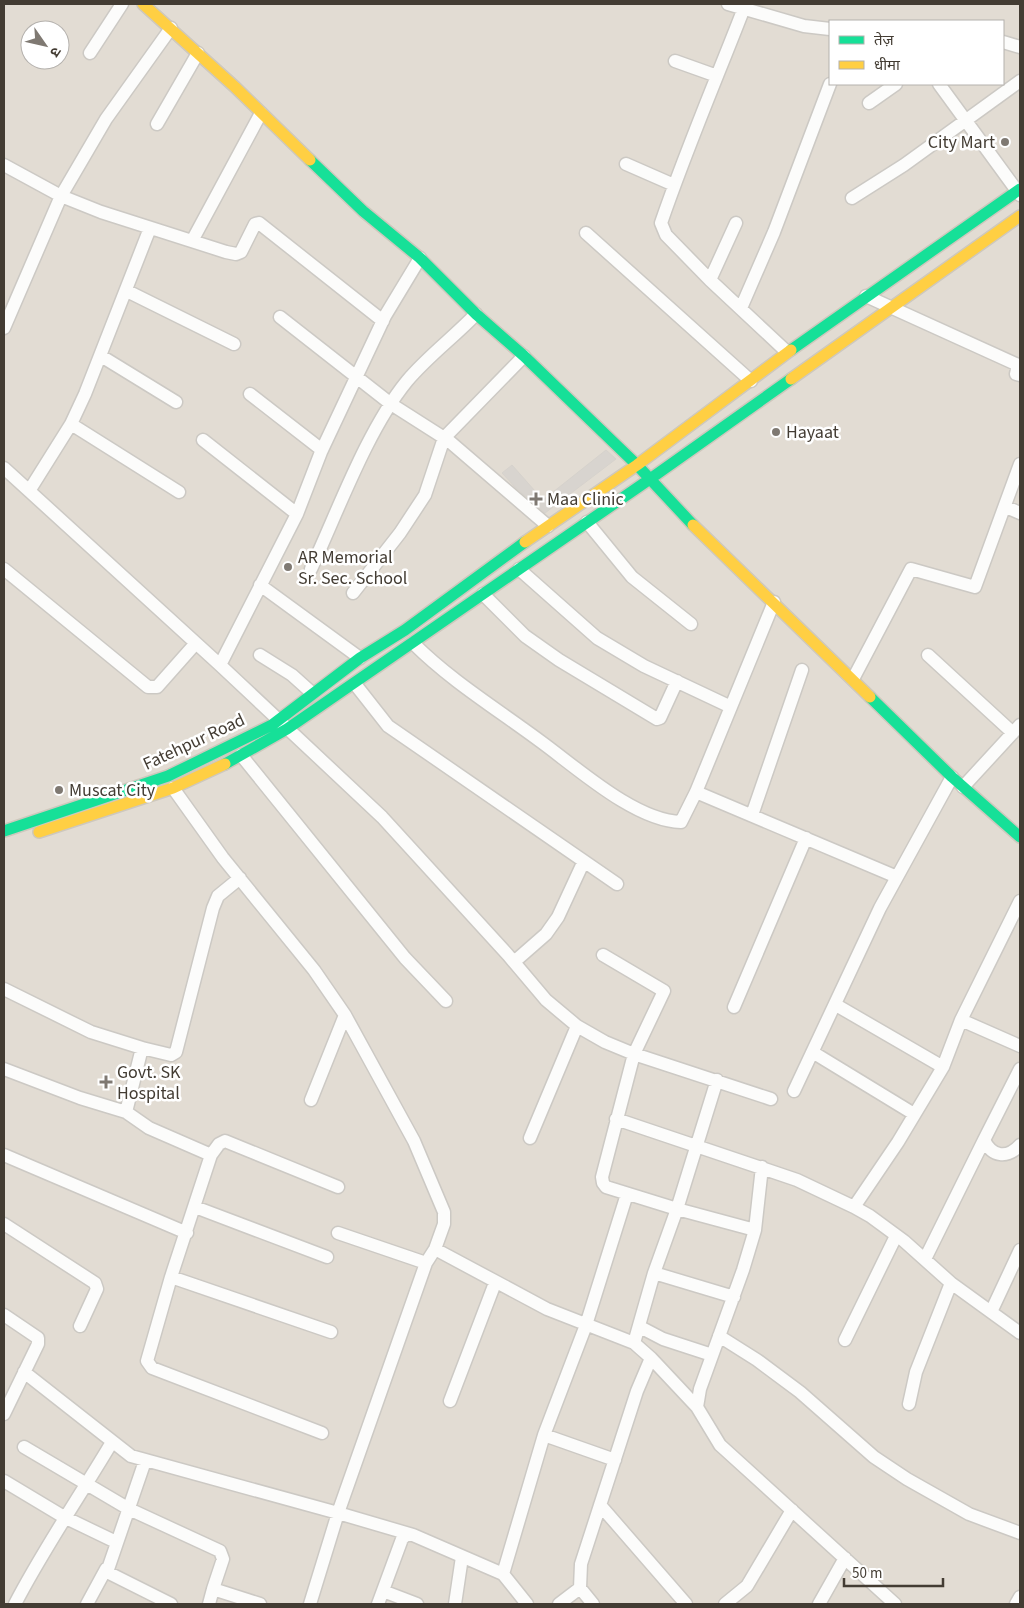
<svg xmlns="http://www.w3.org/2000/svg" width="1024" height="1608" font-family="'Source Sans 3','Noto Sans Devanagari',sans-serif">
<rect width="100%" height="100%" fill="#eeebe6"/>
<!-- residential -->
<path fill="#e2dcd3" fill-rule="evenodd" d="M 4,4 L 1020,4 L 1020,1604 L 4,1604 ZM 830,21 L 1003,21 L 1003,84 L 830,84 ZM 30,30 L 60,30 L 60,60 L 30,60 Z"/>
<!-- building -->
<path fill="#d8d4cf" stroke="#d6d2cc" d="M 606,450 L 616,459 L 545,513 L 515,487 L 502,473 L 512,465 L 543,500 Z"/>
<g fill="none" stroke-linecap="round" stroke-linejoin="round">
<defs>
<path id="street" d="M 728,4 L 804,26 L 830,29
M 744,8 C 716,80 686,150 661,223 L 666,235 L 710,280 L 787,352
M 1003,42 L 1020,47
M 90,53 L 122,4
M 675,61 L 717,76
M 939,84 L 1020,195
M 869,103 L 896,84
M 157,124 L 198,53
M 626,164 L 674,185
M 4,165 L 61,196 L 101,212 L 226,252 L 236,254 L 241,252 L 255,224 L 259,223 L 383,321
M 852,198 L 904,165 L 1020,81
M 586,233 L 751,381
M 192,241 L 261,113
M 710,280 L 736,223
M 127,291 L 234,344
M 866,296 L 1018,365 L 1016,374 L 1020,375
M 741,308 L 774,232 L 830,84
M 280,317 L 391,404 L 449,441 L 548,526
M 4,328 L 61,196 L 106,119 L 171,28
M 101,356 L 176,402
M 250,394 L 322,450
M 71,424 L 179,492
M 203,440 L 297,514
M 4,468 L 220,665 L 382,817 L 508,955 L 546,1000 L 577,1026 L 605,1042 L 634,1054 L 771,1099
M 29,491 L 71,424 L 85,394 L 150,228
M 1006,507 L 1020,513
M 587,522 L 632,577 L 691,624
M 4,569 L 148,687 L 157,687 L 196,643
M 311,569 C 338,511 367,430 407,381 C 427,357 454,337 476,314
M 519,569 L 597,638 L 644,666 L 731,707
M 260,585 L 360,658
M 353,593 L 400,533 L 425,495 L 444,438 L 524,356
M 483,594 L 525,636 L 559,660 L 657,719 L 660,718 L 677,681
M 413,643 C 451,681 497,709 540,741 C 576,767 635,821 681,822 L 696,792 L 774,602
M 260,655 L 292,675 L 312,693
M 928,655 L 1013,733
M 220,665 L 297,514 L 321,452 L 385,316 L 420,258
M 853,679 L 911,569 L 975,587 L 1020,464
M 355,684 L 388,726 L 617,884
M 241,755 L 405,958 L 446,1001
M 963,787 L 1020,725
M 173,788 L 223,858 L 314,970 L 345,1015 L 414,1141 L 444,1212 L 444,1224 L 435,1249 L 547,1309 L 634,1343 L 651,1358 L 637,1391 L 581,1564 L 580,1588 L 593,1604
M 696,792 L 897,877
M 752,815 L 802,670
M 603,955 L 664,991 L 634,1054 L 602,1177 L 603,1183 L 606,1187 L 677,1209 L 654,1273 L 634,1343
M 514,962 L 546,934 L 558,917 L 583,863
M 4,989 L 91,1032 L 142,1048 L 126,1112 L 149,1128 L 211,1155 L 219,1144 L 225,1141 L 338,1187
M 836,1005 L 943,1067
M 734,1007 L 806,838
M 961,1020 L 1020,1046
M 142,1048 L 171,1055 L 176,1052 L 213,908 L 218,896 L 240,878
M 814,1053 L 914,1114
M 4,1069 L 80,1098 L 126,1112
M 1020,1069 L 984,1140 C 992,1157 1007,1159 1020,1145
M 794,1091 L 880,908 L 952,777
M 311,1100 L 345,1015
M 616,1119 L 797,1180 L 854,1207 L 870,1216 L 904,1241 L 951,1283 L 1020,1333
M 530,1138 L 577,1026
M 4,1155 L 187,1233
M 211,1155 L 171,1277 L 147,1361 L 152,1368 L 322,1433
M 195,1207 L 327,1257
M 854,1207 L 898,1142 L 943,1067 L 961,1020 L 1020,901
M 4,1224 L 95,1283 L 97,1289 L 80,1326
M 755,1230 L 762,1167
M 338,1233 L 426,1263
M 925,1259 L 984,1140
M 654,1273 L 734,1297
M 171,1277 L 331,1332
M 991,1312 L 1020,1250
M 4,1315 L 38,1338 L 38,1344 L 4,1414
M 640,1327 L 663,1339 L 712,1355
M 719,1336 L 757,1360 L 800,1392 L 874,1457 L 907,1479 L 969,1514 L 1020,1533
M 845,1340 L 896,1236
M 651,1358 L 697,1407 L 720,1445 L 895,1604
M 24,1372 L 131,1456 L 338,1513 L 426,1263 L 435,1249
M 450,1401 L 495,1283
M 909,1404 L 916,1372 L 951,1283
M 697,1407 L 700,1389 L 743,1270 L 755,1230 L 677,1209 L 717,1080
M 544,1435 L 615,1460
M 24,1447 L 129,1509 L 220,1551 L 223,1559 L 213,1589
M 145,1461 L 107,1572 L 171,1604
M 4,1481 L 64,1517 L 116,1542
M 600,1505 L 686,1604
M 503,1574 L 544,1435 L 586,1325 L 627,1194
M 383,1591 L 417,1604
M 15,1604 C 44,1548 80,1496 112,1442
M 87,1604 L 106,1569
M 209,1604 L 213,1589 L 260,1604
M 310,1604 L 338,1513 L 413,1535
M 378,1604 L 402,1539 L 406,1535 L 413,1535 L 503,1574 L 527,1604
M 455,1604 L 462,1557
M 559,1604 L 580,1588
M 725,1604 L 747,1586 L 792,1510
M 819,1604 L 845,1558
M 1016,1604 L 1020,1597"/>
<path id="fast" d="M 310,160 L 363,211 L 420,258 L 476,314 L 524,356 L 637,465 L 693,525
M 791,350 L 1020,189
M 870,697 L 952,777 L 1020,837
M 225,764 L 287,729 L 650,479 L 791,379
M 4,831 L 168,776 L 272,725 L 360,658 L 405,630 L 525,542"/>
<path id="slow" d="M 143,4 L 235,87 L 310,160
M 791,379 L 1020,216
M 693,525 L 870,697
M 525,542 L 637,465 L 791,350
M 39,832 L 173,788 L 225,764"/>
</defs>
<!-- street casing -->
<use href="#street" stroke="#ccc9c4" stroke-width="15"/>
<!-- fast casing -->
<use href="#fast" stroke="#cec8bd" stroke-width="14"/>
<!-- slow casing -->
<use href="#slow" stroke="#cec8bd" stroke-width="14"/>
<!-- street -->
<use href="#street" stroke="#fcfcfb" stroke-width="12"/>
<!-- fast -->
<use href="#fast" stroke="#16e098" stroke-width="11"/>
<!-- slow -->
<use href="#slow" stroke="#ffcf43" stroke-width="11"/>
</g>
<!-- markers -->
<g fill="#7f7972" stroke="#fff" stroke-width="2">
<circle cx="1005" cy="142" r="5"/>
<circle cx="776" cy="432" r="5"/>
<path d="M533.5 491.5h5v5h5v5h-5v5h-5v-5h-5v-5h5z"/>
<circle cx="288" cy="567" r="5"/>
<circle cx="59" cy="790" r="5"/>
<path d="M103.5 1074.5h5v5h5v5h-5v5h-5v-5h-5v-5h5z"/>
</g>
<g text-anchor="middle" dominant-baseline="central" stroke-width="5" stroke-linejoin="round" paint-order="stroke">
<!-- poi labels -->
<g font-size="18" fill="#433c33" stroke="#fff" text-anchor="start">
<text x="995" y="142" text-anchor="end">City Mart</text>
<text x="786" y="432">Hayaat</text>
<text x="547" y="499">Maa Clinic</text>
<text x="298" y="557">AR Memorial<tspan x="298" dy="21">Sr. Sec. School</tspan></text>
<text x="69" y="790">Muscat City</text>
<text x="117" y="1072">Govt. SK<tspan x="117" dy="21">Hospital</tspan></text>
</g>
<!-- street labels -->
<g font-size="18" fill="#433c33" stroke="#fff">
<text transform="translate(194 742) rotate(-25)">Fatehpur Road</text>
</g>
</g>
<!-- border -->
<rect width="1024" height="1608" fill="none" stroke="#433c33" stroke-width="10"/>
<!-- legend -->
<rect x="829" y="20" width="175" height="65" fill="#ffffff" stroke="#b4b1ad"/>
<rect x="839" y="36" width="25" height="8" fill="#16e098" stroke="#b4b1ad"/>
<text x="874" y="45" font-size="15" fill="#433c33">तेज़</text>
<rect x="839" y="61" width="25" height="8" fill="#ffcf43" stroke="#b4b1ad"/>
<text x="874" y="70" font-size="15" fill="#433c33">धीमा</text>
<!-- north arrow -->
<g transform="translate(45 45) rotate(124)"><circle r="24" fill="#ffffff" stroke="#b4b1ad"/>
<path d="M0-4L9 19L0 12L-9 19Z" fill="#7f7972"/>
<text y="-8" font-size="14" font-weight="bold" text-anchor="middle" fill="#433c33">उ</text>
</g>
<!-- scale -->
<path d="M844 1578v8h99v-8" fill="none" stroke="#433c33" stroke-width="2.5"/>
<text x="852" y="1578" font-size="15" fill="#433c33" stroke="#ffffff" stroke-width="4" paint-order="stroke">50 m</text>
</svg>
